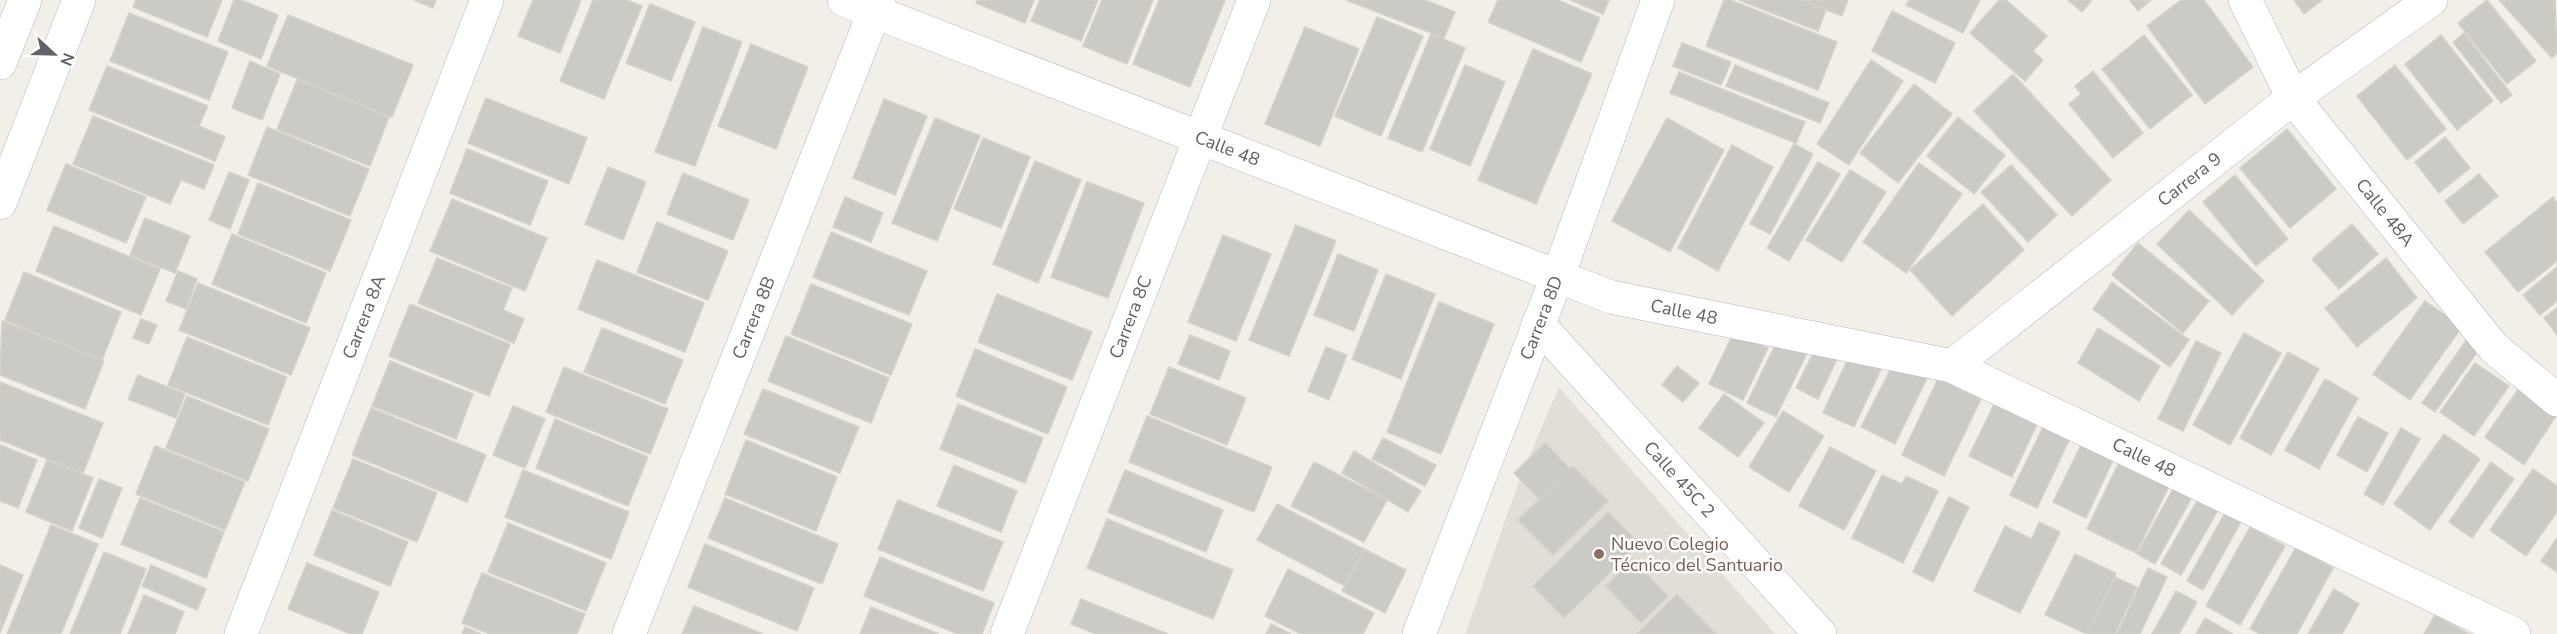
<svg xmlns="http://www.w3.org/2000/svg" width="2557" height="634" font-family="'Nunito Sans',sans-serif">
<rect width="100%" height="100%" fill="#f1efe8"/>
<!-- education -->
<path fill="#e1ded6" d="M 1559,387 L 1775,634 L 1465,634 L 1522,473 Z"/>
<!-- building -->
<path fill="#cccac5" stroke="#d6d1c6" stroke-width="1.5" d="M 136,0 L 222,0 L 207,37 L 133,7 Z
M 234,0 L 241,0 L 278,15 L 261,59 L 218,41 Z
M 414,0 L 436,0 L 433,8 Z
M 533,0 L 581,0 L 560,53 L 518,36 Z
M 593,0 L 626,0 L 642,6 L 604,99 L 560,81 Z
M 977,0 L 1034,0 L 1025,23 L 976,3 Z
M 1040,0 L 1098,0 L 1081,41 L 1031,21 Z
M 1102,0 L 1153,0 L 1127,64 L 1083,46 Z
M 1159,0 L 1225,0 L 1190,87 L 1133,64 Z
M 1346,0 L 1425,0 L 1455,12 L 1444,38 Z
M 1498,0 L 1558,0 L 1600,18 L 1581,62 L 1488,22 Z
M 1570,0 L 1609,0 L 1603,14 Z
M 1724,0 L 1730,0 L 1837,42 L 1818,90 L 1706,46 Z
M 1739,0 L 1802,0 L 1826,10 L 1818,31 Z
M 1802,0 L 1848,0 L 1842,16 Z
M 1909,0 L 1980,0 L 1963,33 L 1906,5 Z
M 1999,0 L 2006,0 L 2047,36 L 2033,51 L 2043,60 L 2025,81 L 1970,33 Z
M 2068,0 L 2092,0 L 2082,12 Z
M 2130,0 L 2151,0 L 2138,11 Z
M 2181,0 L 2204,0 L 2253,67 L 2205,104 L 2147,26 Z
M 2294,0 L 2322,0 L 2304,14 Z
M 2487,0 L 2536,61 L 2507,84 L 2458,23 Z
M 2499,0 L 2555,0 L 2557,53 L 2552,58 Z
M 650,4 L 695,22 L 671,81 L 626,63 Z
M 1892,11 L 1955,43 L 1935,83 L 1872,51 Z
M 129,13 L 228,52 L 209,100 L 110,61 Z
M 288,15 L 413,65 L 392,117 L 267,66 Z
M 1377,17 L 1423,36 L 1381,136 L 1335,116 Z
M 703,27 L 742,42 L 695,166 L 655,152 Z
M 1305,27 L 1359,49 L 1320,146 L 1265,124 Z
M 2464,33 L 2512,95 L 2501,103 L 2453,42 Z
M 1431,34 L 1465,48 L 1422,152 L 1388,138 Z
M 2144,35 L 2192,95 L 2150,129 L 2102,69 Z
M 2441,35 L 2493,101 L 2457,130 L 2405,64 Z
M 1682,43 L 1731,62 L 1721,85 L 1673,66 Z
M 751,44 L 808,67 L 776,149 L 718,126 Z
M 1533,49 L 1592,74 L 1536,204 L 1478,180 Z
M 1871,60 L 1903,81 L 1849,165 L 1817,144 Z
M 250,61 L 280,74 L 262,120 L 232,108 Z
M 1465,65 L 1505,82 L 1470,166 L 1430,149 Z
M 1735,65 L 1829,103 L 1820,123 L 1726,86 Z
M 2395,65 L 2446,129 L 2407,160 L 2357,96 Z
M 107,66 L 208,106 L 199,126 L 225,137 L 215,161 L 89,110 Z
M 2093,71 L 2143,133 L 2113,158 L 2069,104 L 2081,94 L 2075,86 Z
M 1679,72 L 1805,122 L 1796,143 L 1670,93 Z
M 2013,74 L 2111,180 L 2072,216 L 1974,111 Z
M 297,80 L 389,117 L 370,166 L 277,129 Z
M 1914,84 L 1952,114 L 1898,183 L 1860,153 Z
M 486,98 L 587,138 L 569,184 L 468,143 Z
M 884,99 L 927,116 L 895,195 L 853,178 Z
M 93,116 L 214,165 L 204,189 L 181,180 L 170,204 L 73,164 Z
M 1958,117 L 2005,155 L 1974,194 L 1927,156 Z
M 935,118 L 980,136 L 937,241 L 892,223 Z
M 1667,118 L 1724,150 L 1670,252 L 1612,221 Z
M 267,127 L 369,169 L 350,216 L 248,175 Z
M 2287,129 L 2336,189 L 2290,228 L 2240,168 Z
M 2445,137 L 2470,168 L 2439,193 L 2415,162 Z
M 983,138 L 1030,157 L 1001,228 L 954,209 Z
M 1794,144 L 1813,154 L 1770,234 L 1750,224 Z
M 1732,145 L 1773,167 L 1718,271 L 1678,248 Z
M 467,149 L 548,181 L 530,225 L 450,193 Z
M 1035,161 L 1081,180 L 1038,283 L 993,264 Z
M 1818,162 L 1840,174 L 1789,261 L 1767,248 Z
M 1919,163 L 1962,194 L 1906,273 L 1863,242 Z
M 66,164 L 146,197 L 126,243 L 47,210 Z
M 2011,165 L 2057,215 L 2028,242 L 1981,192 Z
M 608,167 L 646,182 L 623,240 L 585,224 Z
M 1850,170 L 1886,192 L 1842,262 L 1806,240 Z
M 229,172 L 249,180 L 230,229 L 209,220 Z
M 683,173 L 749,200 L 733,240 L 667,214 Z
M 2479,174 L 2498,196 L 2463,224 L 2445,201 Z
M 2235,175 L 2288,239 L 2256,266 L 2203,202 Z
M 1087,182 L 1144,203 L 1108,298 L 1051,277 Z
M 258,183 L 351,220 L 330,271 L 238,234 Z
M 845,197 L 883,213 L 871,242 L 833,227 Z
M 2553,197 L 2557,203 L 2557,261 L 2518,292 L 2485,252 Z
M 452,199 L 547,238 L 525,291 L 430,251 Z
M 1983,204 L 2024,250 L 1952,316 L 1910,270 Z
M 2189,210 L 2264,281 L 2232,315 L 2157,244 Z
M 145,218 L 190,236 L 175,273 L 130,255 Z
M 657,222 L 728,251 L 708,300 L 637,272 Z
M 2352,224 L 2378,254 L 2339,289 L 2312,259 Z
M 1296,225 L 1336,241 L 1289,356 L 1249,340 Z
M 54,226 L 160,269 L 141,315 L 36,271 Z
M 831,232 L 927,271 L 909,315 L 813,277 Z
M 232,234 L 326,273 L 306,323 L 212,284 Z
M 1223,235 L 1271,254 L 1236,341 L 1188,322 Z
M 2138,243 L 2209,301 L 2183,333 L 2112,275 Z
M 1338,254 L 1378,270 L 1354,331 L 1314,315 Z
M 437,258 L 512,288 L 503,310 L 524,319 L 514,343 L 418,303 Z
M 2386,258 L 2417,298 L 2357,347 L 2325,308 Z
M 597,260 L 704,303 L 685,352 L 578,309 Z
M 2557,267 L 2557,301 L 2540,315 L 2523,295 Z
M 178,271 L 197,279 L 186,309 L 166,301 Z
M 24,272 L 121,312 L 102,360 L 5,320 Z
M 1386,274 L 1435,294 L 1401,379 L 1352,359 Z
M 2112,282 L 2189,340 L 2170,367 L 2093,309 Z
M 198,283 L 310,328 L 291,375 L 179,330 Z
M 811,284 L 912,324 L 891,375 L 791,334 Z
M 997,294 L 1092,332 L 1072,380 L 978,342 Z
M 2425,301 L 2462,327 L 2410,400 L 2373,374 Z
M 1439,302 L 1494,324 L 1441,454 L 1387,432 Z
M 410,304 L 510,344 L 489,396 L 389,356 Z
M 2557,308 L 2557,335 L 2544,318 Z
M 141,319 L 157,325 L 149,344 L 133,338 Z
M 2,321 L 104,361 L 85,409 L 0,375 Z
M 602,328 L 683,360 L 665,404 L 584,372 Z
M 2098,328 L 2160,366 L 2139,401 L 2078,363 Z
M 1734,332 L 1768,348 L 1743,400 L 1709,384 Z
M 2244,333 L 2281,353 L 2230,445 L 2193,425 Z
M 1190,335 L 1230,351 L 1219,380 L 1178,364 Z
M 786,336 L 889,378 L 871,423 L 768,381 Z
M 187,337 L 287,377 L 268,425 L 168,385 Z
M 1779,337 L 1808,351 L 1776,417 L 1747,403 Z
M 2467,339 L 2480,348 L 2435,412 L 2422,403 Z
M 1819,341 L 1841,351 L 1818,399 L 1796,388 Z
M 2196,341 L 2221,353 L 2183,431 L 2158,419 Z
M 1326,347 L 1347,355 L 1329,400 L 1308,391 Z
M 975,349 L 1067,387 L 1048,434 L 956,396 Z
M 1851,352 L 1882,367 L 1854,427 L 1823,413 Z
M 2288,352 L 2319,369 L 2271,455 L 2240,438 Z
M 1896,359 L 1931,370 L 1895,444 L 1861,427 Z
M 390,361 L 473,394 L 456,439 L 372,406 Z
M 2475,363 L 2509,386 L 2474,436 L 2440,412 Z
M 1677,366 L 1699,383 L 1683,402 L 1662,385 Z
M 564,367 L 668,409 L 650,454 L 546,412 Z
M 1169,367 L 1246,398 L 1227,445 L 1150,414 Z
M 138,375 L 185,394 L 176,418 L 128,399 Z
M 1938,379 L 1981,399 L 1944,476 L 1902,455 Z
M 2325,379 L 2358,398 L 2319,469 L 2285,450 Z
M 0,382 L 103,423 L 83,473 L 0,440 Z
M 2519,388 L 2557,414 L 2524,465 L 2485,437 Z
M 763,389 L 859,427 L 840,473 L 744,434 Z
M 2000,392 L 2043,412 L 2012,477 L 1969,456 Z
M 1724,394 L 1764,423 L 1738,457 L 1699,428 Z
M 187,396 L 269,429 L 248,481 L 166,448 Z
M 958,404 L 1043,438 L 1025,483 L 940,449 Z
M 513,406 L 545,419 L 525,468 L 493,455 Z
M 371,408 L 486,455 L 467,502 L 352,455 Z
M 1783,411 L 1824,436 L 1789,492 L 1749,467 Z
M 1147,416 L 1272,467 L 1254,512 L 1129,462 Z
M 2358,417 L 2388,433 L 2367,472 L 2337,455 Z
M 555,419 L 648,457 L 628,506 L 536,468 Z
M 2045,423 L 2071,436 L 2037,508 L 2010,495 Z
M 2401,428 L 2420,439 L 2383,505 L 2364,494 Z
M 2444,434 L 2480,459 L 2430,530 L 2394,504 Z
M 1383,438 L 1436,465 L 1425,486 L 1372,459 Z
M 746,440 L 837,477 L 816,531 L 725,494 Z
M 1545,443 L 1570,469 L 1539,499 L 1514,473 Z
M 2082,443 L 2114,458 L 2086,518 L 2053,502 Z
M 0,445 L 37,460 L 18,508 L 0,501 Z
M 155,446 L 245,482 L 225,530 L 136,494 Z
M 1830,447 L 1876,471 L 1844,530 L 1799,506 Z
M 1354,451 L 1421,491 L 1408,512 L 1342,473 Z
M 2121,458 L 2171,482 L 2136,553 L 2087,529 Z
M 353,459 L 437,493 L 417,542 L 333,508 Z
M 47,460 L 93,478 L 72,531 L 26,512 Z
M 1314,462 L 1387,500 L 1364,542 L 1291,506 Z
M 2491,462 L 2514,479 L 2472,538 L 2449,522 Z
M 954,465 L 1017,491 L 1001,532 L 937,506 Z
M 1573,466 L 1608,501 L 1553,555 L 1518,520 Z
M 2533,469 L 2557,486 L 2557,512 L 2526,556 L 2490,530 Z
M 523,470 L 629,512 L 611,559 L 505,517 Z
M 1125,470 L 1223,510 L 1206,552 L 1108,512 Z
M 1882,475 L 1902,484 L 1906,476 L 1938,491 L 1903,563 L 1852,538 Z
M 99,479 L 122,488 L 102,538 L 79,528 Z
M 2178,480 L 2196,490 L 2155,564 L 2137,554 Z
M 2201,494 L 2221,505 L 2181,575 L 2161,564 Z
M 1949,497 L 1969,507 L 1933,582 L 1913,572 Z
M 140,498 L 224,532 L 206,578 L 121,544 Z
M 725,498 L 838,544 L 822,584 L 708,538 Z
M 898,500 L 1003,542 L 983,591 L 878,549 Z
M 2231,502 L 2247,511 L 2203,590 L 2187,581 Z
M 1277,504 L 1364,549 L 1345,586 L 1257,540 Z
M 332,510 L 408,542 L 390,586 L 314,555 Z
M 1608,512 L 1639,543 L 1564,618 L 1533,586 Z
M 1107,519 L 1233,570 L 1213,619 L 1087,568 Z
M 2039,522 L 2060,532 L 2020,613 L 1974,591 L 2005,526 L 2032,539 Z
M 508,523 L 606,563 L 586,611 L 488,572 Z
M 51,525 L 98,544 L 61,634 L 7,634 Z
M 2250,527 L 2285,546 L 2240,625 L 2206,606 Z
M 2557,538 L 2557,572 L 2541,561 Z
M 705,544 L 814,588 L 797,631 L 688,587 Z
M 2296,547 L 2333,568 L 2297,634 L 2260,634 L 2250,629 Z
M 1364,549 L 1406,570 L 1385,613 L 1342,591 Z
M 104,552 L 146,569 L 120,634 L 70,634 Z
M 2075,554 L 2116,573 L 2087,634 L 2045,615 Z
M 880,557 L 994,603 L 982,634 L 958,634 L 864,596 Z
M 1632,559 L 1668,596 L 1641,623 L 1606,586 Z
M 307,563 L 379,592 L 362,634 L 351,634 L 288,609 Z
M 0,565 L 23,575 L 0,633 Z
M 151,565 L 206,589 L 197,610 L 142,586 Z
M 2148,568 L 2167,577 L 2140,634 L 2117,634 Z
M 1288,569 L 1374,613 L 1363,634 L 1301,634 L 1265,616 Z
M 482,573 L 585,614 L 577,634 L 490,634 L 462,623 Z
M 2115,577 L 2137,587 L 2115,634 L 2087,634 Z
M 2334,589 L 2359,604 L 2342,634 L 2308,634 Z
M 2176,591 L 2197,602 L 2179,634 L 2152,634 Z
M 1677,594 L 1716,634 L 1637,634 Z
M 144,595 L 184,612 L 175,634 L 128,634 Z
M 1081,599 L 1168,634 L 1096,634 L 1071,624 Z
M 694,606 L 763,634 L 682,634 Z
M 871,607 L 939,634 L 860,634 Z
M 2435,615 L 2469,634 L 2424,634 Z
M 2205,618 L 2233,634 L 2196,634 Z
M 1271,624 L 1291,634 L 1266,634 Z
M 465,627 L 481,634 L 462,634 Z"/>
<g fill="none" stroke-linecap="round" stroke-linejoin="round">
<defs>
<g id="minor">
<path id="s1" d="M 844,0 L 1611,297 L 1952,366 L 2514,634"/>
<path id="s2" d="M 2245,0 L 2293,98 L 2494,348 L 2557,400"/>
<path id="s3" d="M 1538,324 L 1820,634"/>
<path id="s4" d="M 1952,366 L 2293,98 L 2431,0"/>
<path id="s5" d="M 241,634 L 487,0"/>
<path id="s6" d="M 629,634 L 879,0"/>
<path id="s7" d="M 1007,634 L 1254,0"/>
<path id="s8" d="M 1419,634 L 1566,254 L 1658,0"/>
</g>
<path id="tertiary" d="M 0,63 L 25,0
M 0,203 L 79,0"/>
</defs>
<!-- minor casing -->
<use href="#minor" stroke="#b5b8bc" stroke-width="34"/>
<!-- tertiary casing -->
<use href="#tertiary" stroke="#b5b8bc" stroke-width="34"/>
<!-- minor -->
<use href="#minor" stroke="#fff" stroke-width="33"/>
<!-- tertiary -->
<use href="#tertiary" stroke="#fff" stroke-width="33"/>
</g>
<!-- markers -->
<circle fill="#8d6e63" stroke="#fff" stroke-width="2" cx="1599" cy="554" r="6"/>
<g text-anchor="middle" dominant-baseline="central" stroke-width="5" stroke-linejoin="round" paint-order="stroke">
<!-- street labels -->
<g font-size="18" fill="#5f6368" stroke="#fff">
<text stroke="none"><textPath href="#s1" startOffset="411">Calle 48</textPath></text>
<text stroke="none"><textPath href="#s4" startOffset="302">Carrera 9</textPath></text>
<text stroke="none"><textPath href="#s2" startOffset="256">Calle 48A</textPath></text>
<text stroke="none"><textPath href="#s1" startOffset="897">Calle 48</textPath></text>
<text stroke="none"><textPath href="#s5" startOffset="340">Carrera 8A</textPath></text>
<text stroke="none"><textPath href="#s6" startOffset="340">Carrera 8B</textPath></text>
<text stroke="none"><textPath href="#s7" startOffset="340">Carrera 8C</textPath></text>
<text stroke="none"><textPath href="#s8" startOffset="339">Carrera 8D</textPath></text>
<text stroke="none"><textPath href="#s1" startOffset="1383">Calle 48</textPath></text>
<text stroke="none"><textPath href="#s3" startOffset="210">Calle 45C 2</textPath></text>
</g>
<!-- education labels -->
<g font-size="18" fill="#785e54" stroke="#fff" text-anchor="start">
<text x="1611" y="544">Nuevo Colegio<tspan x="1611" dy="21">Técnico del Santuario</tspan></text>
</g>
</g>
<!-- north arrow -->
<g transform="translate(54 54) rotate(112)" stroke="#ffffff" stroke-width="4.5" paint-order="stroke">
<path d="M0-4.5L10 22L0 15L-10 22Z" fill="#5f6368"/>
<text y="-9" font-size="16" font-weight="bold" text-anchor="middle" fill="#5f6368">N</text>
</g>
</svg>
